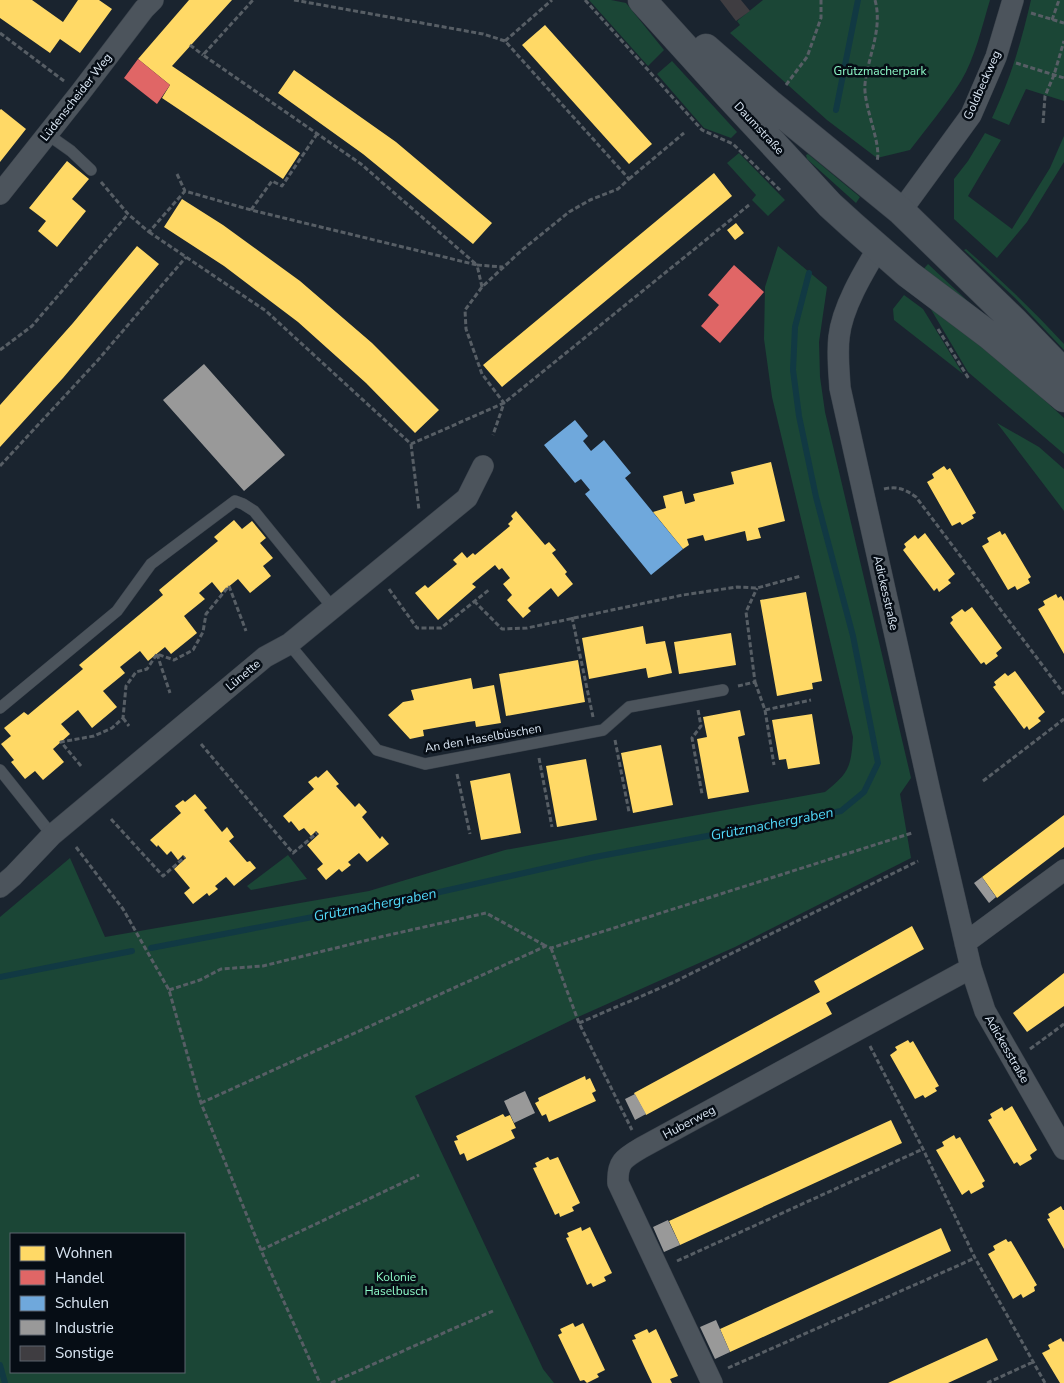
<svg xmlns="http://www.w3.org/2000/svg" width="1064" height="1383" font-family="'Nunito Sans',sans-serif">
<rect width="100%" height="100%" fill="#1a242f"/>
<!-- green -->
<path fill="#1b4636" fill-rule="evenodd" d="M 589,0 L 611,0 L 626,3 L 664,50 L 648,66 Z
M 763,0 L 990,0 C 982,26 975,58 961,81 C 946,105 927,128 910,150 L 877,158 L 827,120 L 730,33 L 740,25 L 737,21 Z
M 1031,0 L 1064,0 L 1064,101 L 1026,89 L 1009,125 L 992,118 C 1011,77 1021,43 1031,0 Z
M 672,61 L 737,132 L 731,138 L 704,128 L 657,74 Z
M 985,133 L 1001,140 L 968,196 L 1012,229 L 1050,168 L 1064,136 L 1064,162 L 1027,222 L 997,258 L 954,219 L 954,179 L 968,161 Z
M 739,153 L 785,200 L 768,216 L 752,200 L 756,195 L 727,163 Z
M 808,154 L 860,197 L 856,203 L 807,159 L 806,155 Z
M 778,246 L 827,287 L 819,342 L 820,377 L 825,412 L 911,778 L 900,794 L 911,858 L 735,947 L 578,1017 L 415,1096 L 543,1369 L 554,1383 L 0,1383 L 0,917 L 70,858 L 105,937 L 369,891 L 505,850 L 825,792 C 849,773 851,767 853,737 L 772,397 L 764,339 L 765,287 ZM 11,1234 L 184,1234 L 184,1372 L 11,1372 Z
M 966,249 C 1000,279 1033,310 1064,344 L 1064,350 L 1015,298 L 964,250 Z
M 928,264 L 973,306 L 975,308 L 921,272 Z
M 904,295 L 923,309 L 963,374 L 894,320 L 893,309 Z
M 929,306 L 979,340 L 1064,418 L 1064,454 L 968,372 Z
M 997,423 L 1039,447 L 1064,469 L 1064,511 Z
M 288,855 L 307,879 L 251,890 L 247,886 Z"/>
<!-- homes -->
<path fill="#ffd966" d="M 0,0 L 32,0 L 63,22 L 78,0 L 99,0 L 112,9 L 80,53 L 60,39 L 50,53 L 0,18 Z
M 189,0 L 232,0 L 172,66 L 300,153 L 283,179 L 162,98 L 170,85 L 138,59 Z
M 545,25 L 652,144 L 629,164 L 522,45 Z
M 294,70 L 396,142 L 492,223 L 473,244 L 363,154 L 278,93 Z
M 1,109 L 26,129 L 0,162 L 0,110 Z
M 67,161 L 89,179 L 72,199 L 86,211 L 57,247 L 38,231 L 46,221 L 29,208 Z
M 714,173 L 732,196 L 502,387 L 483,365 Z
M 182,199 L 223,225 L 300,281 L 372,343 L 439,410 L 415,433 L 366,383 L 298,322 L 224,266 L 164,227 Z
M 736,223 L 744,233 L 735,240 L 727,230 Z
M 137,246 L 159,264 L 63,378 L 0,447 L 0,405 L 73,323 Z
M 771,462 L 785,521 L 758,528 L 761,538 L 747,541 L 745,531 L 705,541 L 703,535 L 687,539 L 689,545 L 683,549 L 653,512 L 666,508 L 663,496 L 682,491 L 685,504 L 695,501 L 693,494 L 734,484 L 731,472 Z
M 944,466 L 947,470 L 950,468 L 976,513 L 972,515 L 974,518 L 962,525 L 960,522 L 952,526 L 927,482 L 934,478 L 932,474 Z
M 516,511 L 545,545 L 549,542 L 556,550 L 552,553 L 567,572 L 565,574 L 573,584 L 558,597 L 551,588 L 528,608 L 531,611 L 523,618 L 507,600 L 512,595 L 503,584 L 510,578 L 502,568 L 499,570 L 495,565 L 472,584 L 476,587 L 438,620 L 415,593 L 425,585 L 428,588 L 457,564 L 453,560 L 462,552 L 467,558 L 473,553 L 475,555 L 510,526 L 508,524 L 513,519 L 511,516 Z
M 234,520 L 242,529 L 252,521 L 266,538 L 260,543 L 273,558 L 263,566 L 271,576 L 250,593 L 238,579 L 221,593 L 212,582 L 199,593 L 205,599 L 184,616 L 197,633 L 171,654 L 165,647 L 148,661 L 140,651 L 120,667 L 125,673 L 103,691 L 117,707 L 92,728 L 78,710 L 61,724 L 70,734 L 53,749 L 64,762 L 43,780 L 35,771 L 25,779 L 11,762 L 14,760 L 1,744 L 11,736 L 4,728 L 24,712 L 28,715 L 83,669 L 79,665 L 163,595 L 159,590 L 218,541 L 214,537 Z
M 1000,531 L 1002,535 L 1005,533 L 1031,577 L 1028,579 L 1030,583 L 1017,590 L 1015,586 L 1008,590 L 982,546 L 989,542 L 987,538 Z
M 925,533 L 955,574 L 948,580 L 951,583 L 939,592 L 937,588 L 934,591 L 903,550 L 906,547 L 904,544 L 915,535 L 918,539 Z
M 806,592 L 822,681 L 812,683 L 813,689 L 777,696 L 760,600 Z
M 1056,594 L 1058,598 L 1061,596 L 1064,601 L 1064,654 L 1038,609 L 1045,605 L 1043,601 Z
M 972,607 L 1002,648 L 996,653 L 998,656 L 986,665 L 984,662 L 981,664 L 950,623 L 953,620 L 951,617 L 962,609 L 965,612 Z
M 643,626 L 646,644 L 665,641 L 672,673 L 648,678 L 646,668 L 589,679 L 582,638 Z
M 731,633 L 736,665 L 679,674 L 674,642 Z
M 578,660 L 585,702 L 506,716 L 499,674 Z
M 1015,671 L 1045,712 L 1038,718 L 1041,721 L 1029,730 L 1027,726 L 1024,729 L 993,687 L 996,685 L 994,682 L 1005,673 L 1008,676 Z
M 471,678 L 473,689 L 494,685 L 501,723 L 476,727 L 475,721 L 468,722 L 423,730 L 424,736 L 410,739 L 388,715 L 403,702 L 414,700 L 411,690 Z
M 740,710 L 745,735 L 738,737 L 749,792 L 708,799 L 697,739 L 707,737 L 703,717 Z
M 812,714 L 820,764 L 788,769 L 786,759 L 779,760 L 772,720 Z
M 661,745 L 673,805 L 633,813 L 621,753 Z
M 586,759 L 597,820 L 557,827 L 546,766 Z
M 327,770 L 339,784 L 336,786 L 355,807 L 359,803 L 367,812 L 362,817 L 380,839 L 382,836 L 389,844 L 367,862 L 359,853 L 348,862 L 351,865 L 342,872 L 339,869 L 326,880 L 317,869 L 323,864 L 307,845 L 319,834 L 316,831 L 311,836 L 304,828 L 299,831 L 291,821 L 289,823 L 283,816 L 314,789 L 308,782 L 316,776 L 318,778 Z
M 510,773 L 521,833 L 481,840 L 470,781 Z
M 195,794 L 207,808 L 204,810 L 222,832 L 227,827 L 234,837 L 229,841 L 247,862 L 250,861 L 256,868 L 234,886 L 226,877 L 215,886 L 218,889 L 209,896 L 207,893 L 193,904 L 184,893 L 190,888 L 174,869 L 186,858 L 183,855 L 178,860 L 171,851 L 167,855 L 158,845 L 157,847 L 150,840 L 181,813 L 175,806 L 183,800 L 185,802 Z
M 1064,815 L 1064,847 L 997,898 L 982,877 Z
M 912,926 L 924,949 L 826,1003 L 832,1014 L 646,1115 L 634,1093 L 820,992 L 814,981 Z
M 1064,973 L 1064,1006 L 1027,1032 L 1013,1013 Z
M 908,1040 L 910,1043 L 913,1041 L 939,1086 L 935,1088 L 937,1091 L 925,1098 L 923,1095 L 915,1099 L 890,1055 L 897,1050 L 895,1047 Z
M 585,1076 L 586,1080 L 590,1078 L 596,1091 L 592,1093 L 596,1101 L 549,1122 L 546,1114 L 542,1116 L 535,1103 L 539,1101 L 538,1098 Z
M 1012,1106 L 1037,1150 L 1030,1155 L 1032,1159 L 1020,1166 L 1017,1162 L 1014,1164 L 988,1120 L 992,1118 L 990,1114 L 1002,1107 L 1004,1111 Z
M 503,1114 L 505,1117 L 510,1115 L 516,1128 L 511,1130 L 515,1138 L 467,1161 L 464,1153 L 460,1155 L 454,1141 L 458,1140 L 456,1136 Z
M 891,1120 L 902,1143 L 680,1245 L 669,1221 Z
M 954,1135 L 956,1139 L 960,1137 L 985,1181 L 982,1183 L 984,1187 L 971,1194 L 969,1190 L 962,1195 L 936,1150 L 944,1146 L 942,1142 Z
M 548,1157 L 550,1160 L 558,1157 L 580,1203 L 572,1207 L 574,1211 L 560,1217 L 559,1213 L 555,1215 L 533,1168 L 537,1167 L 535,1163 Z
M 1061,1206 L 1063,1210 L 1064,1210 L 1064,1249 L 1047,1219 L 1050,1218 L 1048,1214 Z
M 581,1227 L 582,1231 L 590,1227 L 612,1273 L 604,1277 L 606,1281 L 593,1287 L 591,1283 L 587,1285 L 566,1238 L 569,1237 L 567,1233 Z
M 941,1228 L 951,1251 L 730,1352 L 720,1329 Z
M 1006,1239 L 1008,1242 L 1011,1241 L 1037,1285 L 1034,1287 L 1035,1291 L 1023,1298 L 1021,1294 L 1013,1299 L 988,1254 L 995,1250 L 993,1246 Z
M 573,1323 L 575,1327 L 583,1323 L 605,1370 L 597,1374 L 599,1377 L 587,1383 L 584,1380 L 580,1381 L 558,1335 L 562,1333 L 560,1329 Z
M 647,1329 L 649,1333 L 656,1329 L 678,1376 L 670,1379 L 672,1383 L 652,1383 L 643,1364 L 632,1340 L 636,1339 L 634,1335 Z
M 987,1338 L 998,1360 L 983,1367 L 948,1383 L 888,1383 Z
M 1061,1338 L 1063,1342 L 1064,1341 L 1064,1383 L 1060,1383 L 1042,1353 L 1050,1349 L 1048,1345 Z"/>
<!-- shops -->
<path fill="#e06666" d="M 138,59 L 170,85 L 157,104 L 124,78 Z
M 734,265 L 764,292 L 720,343 L 701,326 L 719,305 L 708,295 Z"/>
<!-- schools -->
<path fill="#6fa8dc" d="M 575,420 L 588,436 L 583,441 L 591,451 L 604,440 L 631,473 L 625,478 L 683,549 L 651,575 L 585,494 L 590,490 L 581,479 L 575,483 L 544,445 Z"/>
<!-- industry -->
<path fill="#999" d="M 204,364 L 285,455 L 244,491 L 163,400 Z
M 982,877 L 996,897 L 989,903 L 974,883 Z
M 525,1091 L 535,1113 L 514,1123 L 504,1101 Z
M 635,1094 L 646,1114 L 635,1120 L 625,1099 Z
M 668,1220 L 680,1245 L 664,1252 L 653,1227 Z
M 716,1320 L 730,1352 L 715,1359 L 700,1327 Z"/>
<g fill="none" stroke-linecap="round" stroke-linejoin="round">
<!-- stream -->
<path stroke="#113943" stroke-width="6" d="M 836,110 L 858,0
M 151,948 L 422,896 L 595,857 L 841,811 L 864,792 L 878,763 L 853,636 L 816,497 L 799,416 L 793,370 L 795,327 L 809,273
M 0,977 L 132,951
M 0,1365 L 5,1383"/>
</g>
<!-- building -->
<path fill="#3f3d41" d="M 720,0 L 741,0 L 750,11 L 736,21 Z"/>
<g fill="none" stroke-linecap="round" stroke-linejoin="round">
<defs>
<path id="lane" d="M 47,134 L 71,151 L 91,170
M 289,644 L 377,750 L 425,764 L 603,730 L 629,707 L 723,690
M 0,708 L 117,611 L 151,564 L 235,501 L 243,504 L 254,511 L 333,608
M 0,770 L 52,835"/>
<path id="street" d="M 0,194 L 80,93 L 144,9 L 153,0
M 901,211 L 971,115 L 996,57 L 1013,0
M 878,248 C 863,273 842,308 839,337 C 837,354 839,371 840,388 L 930,792 L 971,968 L 985,1011 L 1064,1149
M 0,887 L 13,876 L 52,835 L 265,657 L 289,644 L 467,498 L 483,466
M 965,943 L 1064,870
M 712,1383 L 618,1183 C 617,1162 624,1158 641,1148 L 971,968"/>
<path id="secondary" d="M 642,0 L 729,96 L 830,205 L 852,225 L 908,274 L 989,335 L 1064,398
M 706,48 L 769,103 L 901,211 L 1015,322 L 1064,373"/>
</defs>
<!-- lane casing -->
<use href="#lane" stroke="#3a424b" stroke-width="12"/>
<!-- street casing -->
<use href="#street" stroke="#3a424b" stroke-width="22"/>
<!-- secondary casing -->
<use href="#secondary" stroke="#3a424b" stroke-width="29"/>
<!-- path -->
<path stroke="#575e65" stroke-width="3" stroke-dasharray="5 2.5" stroke-linecap="butt" d="M 294,0 L 483,34 L 505,41 L 629,179 L 618,189 L 590,200 L 569,212 L 522,250 L 482,287 L 465,310 L 466,329 L 482,374 L 504,403 L 493,435
M 585,0 L 702,130 L 733,144 L 780,190
M 875,0 C 883,29 868,56 865,84 C 863,106 882,144 877,161
M 1031,13 L 1064,23
M 1052,20 L 1059,0
M 0,33 L 64,81
M 505,41 L 552,0
M 190,45 L 203,55
M 1016,63 L 1064,78
M 786,85 L 807,57 L 821,18 L 821,0
M 1043,123 L 1045,96 L 1054,75 L 1064,41
M 177,174 L 185,191
M 629,179 L 684,133
M 101,182 L 128,214 L 149,232 L 185,191 L 251,210 L 477,265 L 361,164 L 203,55 L 253,0
M 251,210 L 272,181 L 282,186 L 317,134
M 149,232 L 266,311 L 411,444 L 504,403 L 749,205
M 482,287 L 477,265 L 503,267
M 938,329 L 969,379
M 0,350 L 32,326 L 128,214
M 411,444 L 419,510
M 0,466 L 98,360 L 186,257
M 884,489 C 897,486 905,489 916,497 L 1064,694
M 229,586 L 246,631
M 389,589 L 417,628 L 441,628 L 490,589
M 474,601 L 502,629 L 527,628 L 683,595 L 737,587 L 757,588 L 801,576
M 572,617 L 593,717
M 157,654 L 170,693
M 755,682 L 765,710 L 811,700
M 738,686 L 755,682 L 746,612 L 757,588
M 698,710 L 701,726 L 692,738 L 702,794
M 765,710 L 774,765
M 123,718 L 129,726
M 615,740 L 629,812
M 201,744 L 293,853 L 317,833
M 539,758 L 552,827
M 81,766 L 61,742 L 94,736 L 112,728 L 123,718 L 126,686 L 136,672 L 147,669 L 157,654 L 174,660 L 193,650 L 203,632 L 206,614 L 229,586
M 457,774 L 470,834
M 983,781 L 1064,719
M 111,819 L 163,876 L 185,857
M 76,847 L 123,909 L 169,990 L 201,1103 L 261,1250 L 320,1383
M 551,948 L 579,1023 L 632,1130
M 169,990 L 200,980 L 221,969 L 263,966 L 380,937 L 486,913 L 546,946
M 579,1023 L 672,983 L 918,861
M 870,1046 L 923,1149 L 975,1258 L 1045,1383
M 1030,1049 L 1064,1024
M 201,1103 L 546,946 L 551,948 L 912,833
M 261,1250 L 419,1175
M 677,1261 L 923,1149
M 728,1368 L 975,1258
M 331,1383 L 493,1311
M 987,1383 L 1033,1362"/>
<!-- lane -->
<use href="#lane" stroke="#4c545c" stroke-width="11"/>
<!-- street -->
<use href="#street" stroke="#4c545c" stroke-width="21"/>
<!-- secondary -->
<use href="#secondary" stroke="#4c545c" stroke-width="28"/>
</g>
<g text-anchor="middle" dominant-baseline="central" stroke-width="5" stroke-linejoin="round" paint-order="stroke">
<!-- park labels -->
<g font-size="12" fill="#8efac8" stroke="#060d15">
<text x="880" y="71">Grützmacherpark</text>
<text x="396" y="1277">Kolonie<tspan x="396" dy="14">Haselbusch</tspan></text>
</g>
<!-- street labels -->
<g font-size="12" fill="#dce8f5" stroke="#060d15">
<text transform="translate(982 85) rotate(-66)">Goldbeckweg</text>
<text transform="translate(76 97) rotate(-52)">Lüdenscheider Weg</text>
<text transform="translate(759 128) rotate(47)">Daumstraße</text>
<text transform="translate(886 593) rotate(77)">Adickesstraße</text>
<text transform="translate(243 675) rotate(-40)">Lünette</text>
<text transform="translate(483 738) rotate(-10)">An den Haselbüschen</text>
<text transform="translate(1007 1049) rotate(60)">Adickesstraße</text>
<text transform="translate(689 1122) rotate(-28)">Huberweg</text>
</g>
<!-- water labels -->
<g font-size="14" font-style="italic" fill="#52d9f9" stroke="#060d15">
<text transform="translate(772 824) rotate(-11)">Grützmachergraben</text>
<text transform="translate(375 905) rotate(-11)">Grützmachergraben</text>
</g>
</g>
<!-- legend -->
<rect x="10" y="1233" width="175" height="140" fill="#060d15" stroke="#5c656f"/>
<rect x="20" y="1246" width="25" height="15" fill="#ffd966" stroke="#5c656f"/>
<text x="55" y="1258" font-size="15" fill="#dce8f5">Wohnen</text>
<rect x="20" y="1270" width="25" height="15" fill="#e06666" stroke="#5c656f"/>
<text x="55" y="1283" font-size="15" fill="#dce8f5">Handel</text>
<rect x="20" y="1296" width="25" height="15" fill="#6fa8dc" stroke="#5c656f"/>
<text x="55" y="1308" font-size="15" fill="#dce8f5">Schulen</text>
<rect x="20" y="1320" width="25" height="15" fill="#999999" stroke="#5c656f"/>
<text x="55" y="1333" font-size="15" fill="#dce8f5">Industrie</text>
<rect x="20" y="1346" width="25" height="15" fill="#3f3d41" stroke="#5c656f"/>
<text x="55" y="1358" font-size="15" fill="#dce8f5">Sonstige</text>
</svg>
